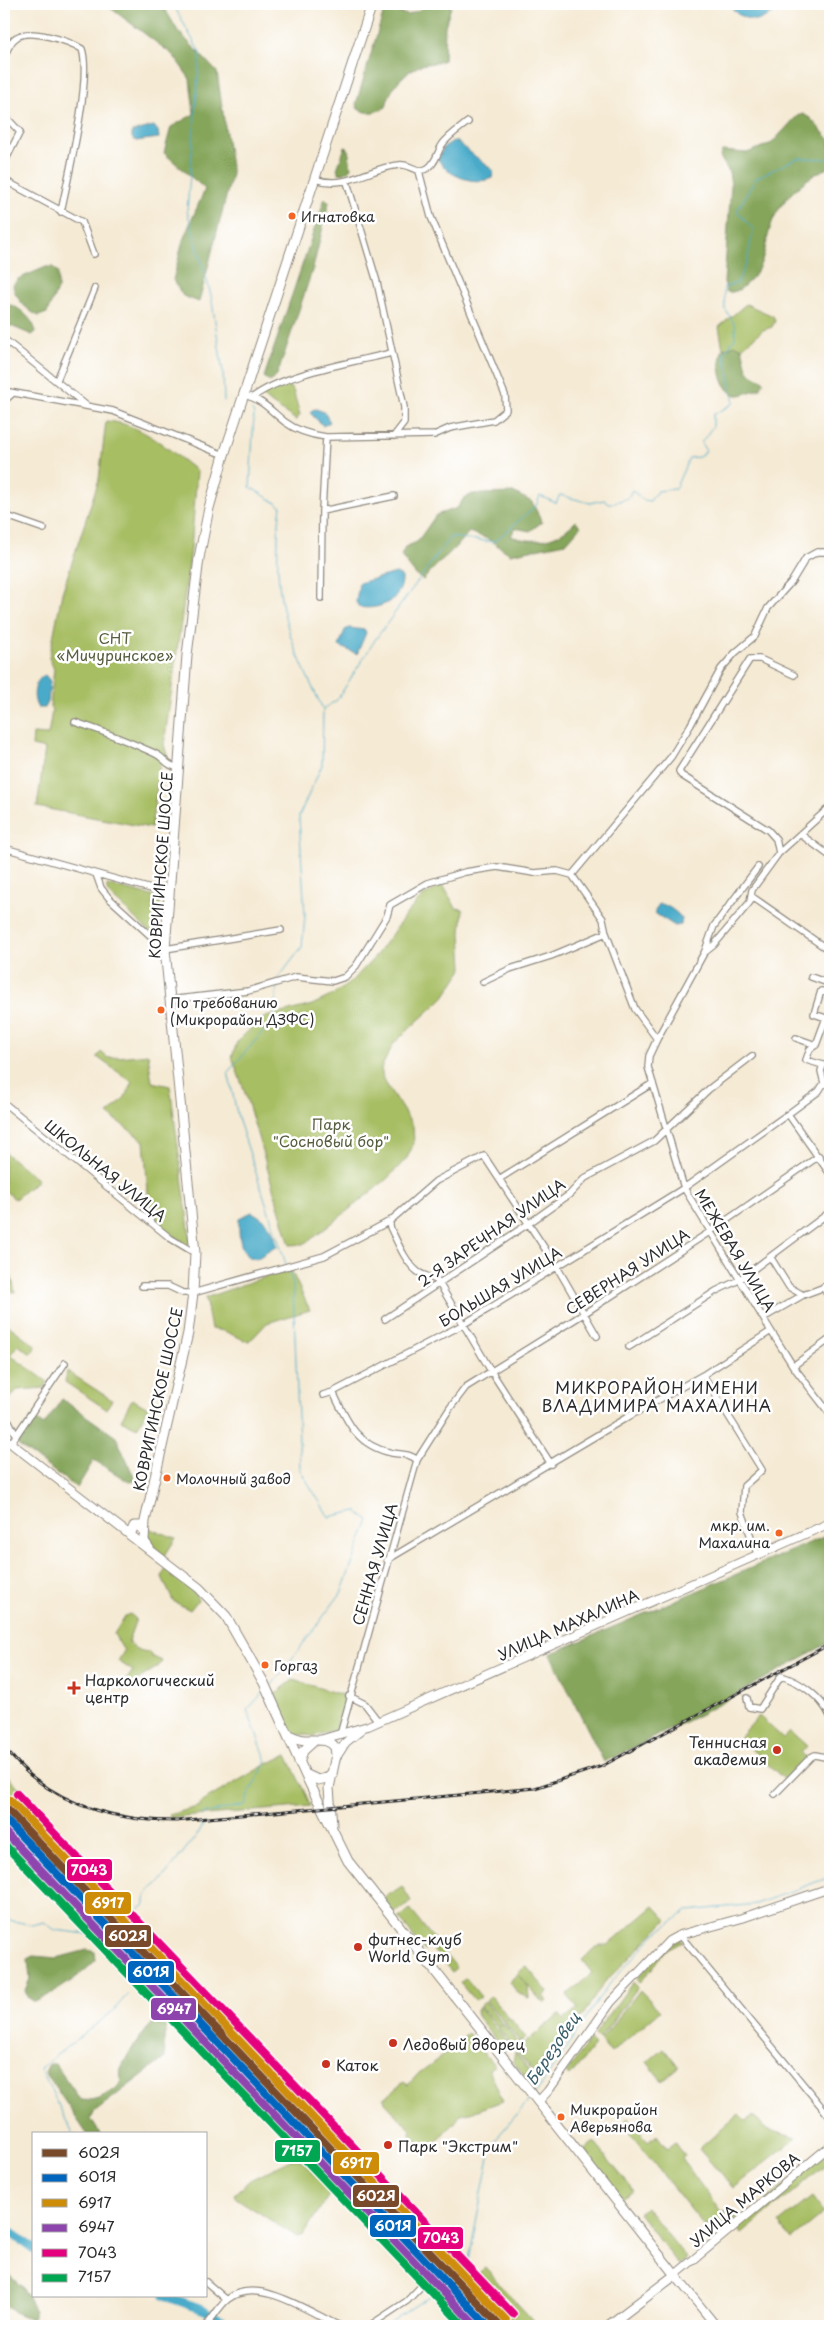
<svg xmlns="http://www.w3.org/2000/svg" width="834" height="2330" font-family="'Playpen Sans',sans-serif">
<rect width="100%" height="100%" fill="#fff"/>
<filter id="ink" filterUnits="userSpaceOnUse"><feTurbulence type="fractalNoise" baseFrequency=".02" numOctaves="2"/><feDisplacementMap in="SourceGraphic" scale="10" xChannelSelector="R" yChannelSelector="G"/><feConvolveMatrix kernelMatrix="1 2 1 2 8 2 1 2 1" color-interpolation-filters="sRGB"/></filter>
<filter id="wash" filterUnits="userSpaceOnUse"><feTurbulence type="fractalNoise" baseFrequency=".0096" numOctaves="4" result="noise"/><feDisplacementMap in="SourceGraphic" scale="20" xChannelSelector="R" yChannelSelector="G"/><feGaussianBlur stdDeviation="1.12" result="paint"/><feColorMatrix in="noise" values="0 0 0 0 0 0 0 0 0 0 0 0 0 0 0 0 0 1.4 0 .05"/><feComposite in="paint" operator="in"/></filter>
<g filter="url(#wash)">
<rect width="100%" height="100%" fill="#f5ead4"/>
<!-- green -->
<path fill="#a7be64" stroke="#697448" d="M 746,304 L 773,316 L 775,321 L 772,327 L 763,330 L 742,348 L 736,345 L 723,349 L 719,327 Z
M 287,385 L 293,390 L 300,415 L 296,420 L 266,400 L 263,396 L 265,393 Z
M 106,421 C 142,423 169,450 197,471 L 191,550 L 164,745 L 168,758 L 160,766 L 151,828 L 37,807 L 45,749 L 32,746 L 33,734 L 48,735 L 52,711 L 50,707 L 54,669 L 49,658 L 62,593 L 99,479 Z
M 107,885 L 160,898 L 157,939 L 107,892 Z
M 443,885 L 456,908 L 463,909 L 461,933 L 463,968 L 444,997 L 394,1043 L 381,1068 L 383,1079 L 413,1126 L 414,1143 L 407,1158 L 387,1179 L 316,1236 L 303,1244 L 290,1245 L 244,1090 L 232,1057 L 237,1042 L 257,1022 L 266,1017 L 312,1005 L 333,995 L 353,980 L 374,958 L 408,912 L 422,897 Z
M 101,1052 L 108,1058 L 148,1054 L 152,1082 L 170,1086 L 191,1244 L 186,1245 L 150,1218 L 144,1141 L 108,1114 L 125,1097 L 132,1082 L 97,1057 Z
M 4,1152 L 38,1180 L 15,1199 L 4,1190 Z
M 4,1259 L 9,1266 L 15,1292 L 4,1291 Z
M 290,1268 L 310,1310 L 267,1323 L 249,1342 L 224,1331 L 211,1329 L 205,1298 Z
M 4,1322 L 36,1346 L 31,1354 L 18,1345 L 10,1355 L 48,1382 L 44,1388 L 17,1390 L 4,1405 Z
M 67,1371 L 112,1400 L 106,1409 L 65,1382 Z
M 132,1399 L 148,1408 L 137,1428 L 121,1420 Z
M 148,1528 L 176,1538 L 164,1557 L 147,1543 Z
M 166,1567 L 192,1586 L 198,1600 L 190,1610 L 173,1601 L 162,1577 Z
M 130,1614 L 136,1619 L 128,1641 C 133,1649 140,1651 149,1652 L 151,1656 L 162,1661 L 159,1666 L 122,1690 L 120,1688 L 133,1671 L 118,1661 L 124,1651 L 114,1634 L 125,1616 Z
M 293,1680 L 349,1697 L 335,1730 L 314,1736 L 293,1734 L 275,1694 Z
M 759,1716 L 783,1738 L 790,1731 L 807,1746 L 801,1753 L 806,1758 L 785,1780 L 739,1738 Z
M 287,1755 L 311,1806 L 171,1818 L 169,1815 L 200,1806 L 200,1803 L 265,1765 Z
M 4,1772 L 20,1789 L 12,1795 L 16,1803 L 39,1829 L 33,1832 L 14,1811 L 13,1805 L 9,1798 L 6,1800 L 4,1797 Z
M 402,1886 L 411,1901 L 398,1911 L 392,1912 L 384,1898 Z
M 654,1906 L 667,1920 L 604,1983 L 540,2080 L 516,2051 L 559,2014 L 564,2020 L 578,2009 L 567,1995 L 592,1973 L 582,1960 L 599,1945 L 608,1945 Z
M 410,1909 L 435,1941 L 425,1951 L 399,1918 Z
M 681,1939 L 683,1942 L 666,1951 L 640,1983 L 637,1979 L 663,1948 Z
M 439,1946 L 457,1968 L 452,1972 L 433,1950 Z
M 526,1966 L 548,1992 L 543,1996 L 547,2001 L 544,2004 L 519,1976 L 528,1987 L 529,1998 L 519,1994 L 509,1982 Z
M 466,1978 L 481,1997 L 475,2001 L 460,1983 Z
M 633,1982 L 638,1987 L 599,2040 L 594,2035 Z
M 640,1990 L 660,2011 L 611,2053 L 600,2041 Z
M 491,1996 L 509,2018 L 504,2022 L 486,2001 Z
M 485,2002 L 502,2023 L 498,2027 L 480,2006 Z
M 479,2007 L 513,2049 L 503,2049 L 477,2016 L 476,2010 Z
M 510,2018 L 526,2038 L 521,2043 L 505,2023 Z
M 504,2024 L 519,2044 L 514,2048 L 498,2028 Z
M 468,2033 L 495,2066 L 489,2069 L 503,2101 L 475,2111 L 461,2114 L 454,2124 L 426,2151 L 410,2134 L 412,2131 L 385,2103 L 384,2098 L 404,2082 L 408,2085 L 419,2073 L 457,2045 L 458,2041 Z
M 590,2040 L 595,2045 L 570,2076 L 566,2073 Z
M 664,2048 L 679,2067 L 662,2081 L 647,2062 Z
M 515,2052 L 536,2079 L 532,2084 L 513,2062 Z
M 739,2114 L 746,2121 L 754,2116 L 764,2128 L 796,2138 L 733,2188 L 699,2149 Z
M 628,2118 L 648,2142 L 657,2135 L 667,2149 L 675,2143 L 685,2155 L 682,2159 L 722,2214 L 729,2211 L 736,2218 L 716,2233 L 709,2226 L 705,2227 L 622,2124 Z
M 594,2142 L 633,2190 L 621,2198 L 582,2152 Z
M 830,2148 L 830,2161 L 742,2234 L 735,2226 Z
M 297,2159 L 302,2161 L 329,2190 L 329,2195 L 303,2235 L 297,2237 L 236,2198 L 234,2194 L 250,2180 L 290,2160 Z
M 812,2197 L 824,2213 L 792,2239 L 779,2223 Z
M 646,2207 L 687,2259 L 679,2265 L 639,2213 Z
M 485,2268 L 538,2326 L 504,2326 L 464,2284 Z"/>
<!-- forest -->
<path fill="#85a55a" stroke="#586842" d="M 105,4 L 162,4 L 178,31 L 217,72 L 232,174 L 199,302 L 183,296 L 173,280 L 183,240 L 205,189 L 164,153 L 171,127 L 194,114 L 190,79 L 173,55 Z
M 386,4 L 397,4 L 401,13 L 408,15 L 419,10 L 425,4 L 452,4 L 445,26 L 444,60 C 435,65 426,62 417,67 C 401,75 389,90 386,107 C 377,112 368,115 358,109 L 356,104 Z
M 803,114 L 810,118 L 830,140 L 830,167 C 809,175 787,194 776,214 C 763,237 769,264 747,283 C 741,289 736,293 727,292 L 724,282 L 731,185 L 729,172 L 720,157 L 722,151 L 747,153 L 772,143 L 797,116 Z
M 345,147 L 348,148 L 351,168 L 344,174 L 339,173 L 337,169 Z
M 325,198 L 329,202 L 313,268 L 281,364 L 276,377 L 270,382 L 264,377 Z
M 46,267 L 53,267 L 58,272 L 58,288 L 47,313 L 39,316 C 28,312 14,297 13,285 L 18,279 Z
M 11,305 C 22,309 34,321 36,332 L 32,335 L 4,323 L 4,306 Z
M 736,345 L 742,348 L 747,369 L 751,374 L 764,381 L 760,389 C 753,390 743,396 736,395 C 720,391 717,361 723,349 Z
M 515,493 L 532,502 L 542,522 L 530,531 L 515,528 L 511,536 C 536,545 558,540 576,521 L 581,526 L 566,543 L 510,554 L 488,539 L 469,532 C 455,550 438,562 423,580 L 416,575 L 401,556 L 405,547 L 417,542 L 436,515 L 457,508 L 464,498 L 473,494 Z
M 62,1399 L 116,1437 L 136,1481 L 129,1482 L 94,1460 L 77,1488 L 15,1443 L 32,1417 L 44,1425 Z
M 830,1534 L 830,1642 L 705,1712 L 604,1762 L 550,1654 Z
M 87,1950 L 95,1952 L 96,1960 C 78,1978 58,1991 35,2002 L 27,1997 L 25,1990 L 30,1979 L 28,1959 L 34,1956 L 57,1958 Z
M 165,2012 L 170,2014 L 164,2037 L 165,2058 L 95,2111 L 91,2119 L 100,2134 L 87,2134 L 45,2072 L 49,2064 L 55,2064 L 80,2099 C 88,2104 112,2094 118,2086 C 123,2081 119,2074 121,2068 C 129,2050 149,2024 165,2012 Z
M 4,2270 L 23,2288 L 35,2311 L 31,2319 L 14,2312 L 4,2305 Z"/>
<!-- water -->
<path fill="#49abc9" stroke="#3a6b7a" d="M 729,4 L 779,4 L 778,11 L 757,21 C 744,18 736,16 729,4 Z
M 154,126 L 158,131 L 159,138 L 136,141 L 132,138 L 132,132 Z
M 453,141 L 457,142 L 494,171 L 492,178 C 475,186 447,176 438,159 L 444,147 Z
M 316,409 L 324,412 L 330,422 L 323,426 L 310,413 L 312,410 Z
M 396,573 L 402,577 C 403,600 379,611 359,607 L 356,602 L 359,583 Z
M 349,628 L 365,630 L 366,633 L 357,654 L 339,646 L 345,630 Z
M 45,675 L 50,681 L 48,702 L 45,708 L 38,708 C 31,698 34,680 45,675 Z
M 659,904 C 667,904 676,912 682,918 L 681,925 L 675,926 L 656,914 L 655,911 Z
M 252,1212 C 267,1220 274,1229 277,1246 L 256,1259 L 247,1256 C 238,1245 239,1231 239,1218 Z"/>
<g fill="none" stroke-linecap="round" stroke-linejoin="round">
<!-- stream -->
<path stroke="#49abc9" stroke-width="1" d="M 173,4 L 200,53 L 187,211 L 211,295 L 223,373 L 224,401
M 252,410 L 254,414 L 250,487 L 281,506 C 277,533 276,570 281,598 C 287,637 306,674 323,709
M 277,980 L 302,947 L 305,916 L 299,816 L 322,765 L 323,709 L 337,700 L 375,640 L 450,537 L 494,542 L 536,506 L 540,496 L 556,503 L 560,495 L 590,503 L 604,500 L 610,504 L 628,498 L 632,490 L 643,500 L 650,501 L 657,491 L 675,489 L 689,458 L 699,457 L 706,451 L 701,443 L 713,426 L 713,415 L 734,403 L 724,353 L 735,338 L 735,325 L 725,309 L 724,287 L 737,283 L 747,262 L 753,229 L 737,211 L 756,178 L 798,158 L 830,159
M 277,984 L 274,1019 L 228,1072 L 238,1118 L 286,1264
M 272,1685 L 341,1593 L 369,1520 L 356,1511 L 329,1517 L 300,1470 L 293,1284 L 288,1268
M 202,1814 L 245,1805 L 249,1793 L 267,1761 L 247,1710 L 262,1694
M 4,1919 L 32,1925 L 44,1922 L 55,1930 L 87,1934 L 99,1940 L 122,1927 L 124,1920 L 145,1905 C 144,1895 150,1890 158,1884 L 200,1831 L 204,1823
M 536,2093 L 606,1988 L 654,1935 L 687,1911 L 756,1904 L 830,1877
M 73,2134 L 40,2068 L 112,2012 L 128,1994
M 444,2286 L 468,2264 L 490,2152 L 500,2134 L 531,2098
M 385,2326 L 441,2288"/>
<!-- river -->
<path stroke="#49abc9" stroke-width="9" d="M 4,2228 L 34,2249
M 165,2296 L 205,2310 L 230,2326"/>
</g>
</g>
<g filter="url(#ink)">
<g fill="none" stroke-linecap="round" stroke-linejoin="round">
<defs>
<path id="street" d="M 631,4 L 632,4
M 4,57 C 7,50 10,41 17,37 C 30,28 69,41 82,49 C 92,79 68,177 61,212
M 4,115 L 20,132 L 4,163
M 314,179 C 348,190 367,168 399,165 C 410,163 417,175 428,168 C 436,163 437,153 442,145 C 448,136 459,129 468,122
M 4,180 L 82,222 L 94,254
M 347,182 L 377,282 L 404,407 L 404,423 L 394,436
M 4,339 L 87,406
M 57,380 L 95,288
M 4,391 L 113,411 L 224,455
M 245,395 C 263,400 271,411 285,422 C 297,431 311,435 326,437 L 434,435 L 450,428 L 494,420 L 506,410 L 505,395 L 431,217 L 419,171
M 253,397 C 285,373 351,363 391,353
M 4,401 L 12,394
M 322,511 L 394,496
M 4,515 L 44,529
M 321,598 L 322,511 L 326,437
M 75,722 C 102,731 128,741 154,753 C 166,758 165,766 180,768
M 830,807 L 779,853 L 752,890 L 750,902 L 714,945 L 704,953 L 657,1039 L 649,1056 L 648,1067 L 684,1188 L 771,1331 L 793,1366 L 830,1414
M 800,834 L 830,856
M 4,848 L 169,894
M 779,853 L 776,839 L 768,830 L 681,775 L 679,771 L 750,659 L 760,659 L 794,675
M 96,874 L 101,888 L 109,898 L 165,949 L 281,930
M 572,875 L 671,757 L 690,726 L 721,669 L 735,653 L 755,636 L 768,608 L 792,581 L 806,558 L 817,552 L 830,552
M 572,875 L 603,919 L 606,933 L 635,1009 L 657,1039
M 751,896 L 830,951
M 705,951 L 714,926 L 758,867
M 811,977 L 828,983 L 830,978
M 483,982 L 510,969 L 551,956 L 606,933
M 169,1000 L 248,991 L 296,977 L 333,981 L 345,977 L 356,966 L 387,916 L 390,905 L 428,883 L 465,872 L 497,867 L 534,873 L 557,871 L 572,875
M 796,1038 L 816,1045
M 824,1083 L 821,1071 L 823,1065 L 806,1060 L 810,1049 L 816,1045 L 826,1018 L 814,1014 L 821,991 L 830,993
M 4,1103 L 170,1238 L 195,1253
M 788,1114 L 830,1174
M 499,1179 L 653,1083
M 390,1221 L 390,1227 C 397,1241 405,1262 418,1272 C 425,1277 433,1276 439,1283 L 491,1371 L 551,1464
M 771,1258 L 789,1287 L 803,1295
M 142,1286 L 168,1286 L 183,1293 L 193,1293 L 324,1256 L 390,1221 L 436,1181 L 484,1156 L 557,1267 L 597,1336
M 823,1287 L 830,1299
M 763,1318 L 803,1295 L 830,1285
M 385,1319 L 528,1224 L 570,1194 L 585,1178 L 654,1141 L 709,1089 L 752,1056
M 629,1347 L 716,1291 L 739,1280 L 830,1212
M 793,1366 L 830,1339
M 703,1375 L 762,1470 L 744,1486 L 742,1512 L 758,1556
M 333,1392 C 347,1422 357,1446 392,1453 C 402,1455 409,1453 417,1460
M 323,1395 L 333,1392 L 464,1324 L 684,1188 L 788,1114 L 819,1091 L 824,1083 L 830,1085
M 4,1417 L 9,1421 L 16,1436
M 11,1443 L 65,1363
M 387,1560 L 626,1418 L 703,1375 L 771,1331
M 349,1696 L 365,1704 L 378,1721
M 747,1698 L 749,1707 L 760,1709 L 781,1676 C 801,1682 821,1697 830,1716
M 340,1735 L 417,1460 L 450,1408 L 466,1387 L 585,1313 L 711,1231 L 819,1156
M 775,1794 L 811,1757 L 815,1755 L 830,1758
M 680,1935 L 830,2117
M 206,2282 L 227,2300
M 206,2326 C 213,2318 219,2306 228,2299 C 258,2275 312,2314 340,2326
M 369,2326 L 407,2301 L 427,2280 L 444,2288 L 471,2326"/>
<path id="secondary" d="M 4,1438 L 130,1535
M 323,1739 L 368,1726 L 830,1523
M 335,1759 L 346,1742 L 360,1731
M 538,2102 L 548,2091 L 611,2002 L 669,1941 L 680,1935 L 742,1918 L 830,1888
M 716,2326 L 675,2275 L 830,2146"/>
<path id="primary" d="M 144,1530 L 140,1526 L 134,1526 L 130,1535 L 199,1588 L 226,1616 L 264,1683 L 305,1774 L 348,1861 L 675,2275 L 608,2326
M 149,1548 L 144,1541 L 145,1521 L 188,1333 L 193,1293 L 195,1253 L 165,949 L 187,655 L 199,558 L 209,508 L 224,455 L 372,4
M 287,1733 C 306,1748 323,1732 335,1747 L 336,1755 L 329,1788 L 332,1825
M 299,1763 L 303,1751 L 314,1741
M 305,1774 L 318,1780 L 327,1778 L 331,1774"/>
</defs>
<!-- street casing -->
<use href="#street" stroke="#908a80" stroke-width="8"/>
<!-- secondary casing -->
<use href="#secondary" stroke="#908a80" stroke-width="10"/>
<!-- primary casing -->
<use href="#primary" stroke="#908a80" stroke-width="11"/>
<!-- street -->
<use href="#street" stroke="#fff" stroke-width="5.5"/>
<!-- secondary -->
<use href="#secondary" stroke="#fff" stroke-width="8"/>
<!-- primary -->
<use href="#primary" stroke="#fff" stroke-width="9"/>
<defs>
<path id="rail" d="M 4,1748 C 14,1758 23,1770 34,1778 C 75,1811 125,1821 176,1821 L 535,1788 L 602,1766 L 830,1644"/>
</defs>
<!-- rail casing -->
<use href="#rail" stroke="#2b2b2b" stroke-width="3"/>
<!-- rail -->
<use href="#rail" stroke="#fff" stroke-width="1" stroke-dasharray="4" stroke-linecap="butt"/>
<defs>
<path id="rail-1" d="M 4,1806 L 500,2326"/>
<path id="rail-2" d="M 4,1818 L 488,2326"/>
<path id="rail-3" d="M 10,1800 L 506,2320"/>
<path id="rail-4" d="M 4,1831 L 476,2326"/>
<path id="rail-5" d="M 17,1794 L 513,2314"/>
<path id="rail-6" d="M 4,1844 L 464,2326"/>
</defs>
<!-- rail-1 casing -->
<use href="#rail-1" stroke="#fff" stroke-width="11"/>
<!-- rail-2 casing -->
<use href="#rail-2" stroke="#fff" stroke-width="11"/>
<!-- rail-3 casing -->
<use href="#rail-3" stroke="#fff" stroke-width="11"/>
<!-- rail-4 casing -->
<use href="#rail-4" stroke="#fff" stroke-width="11"/>
<!-- rail-5 casing -->
<use href="#rail-5" stroke="#fff" stroke-width="11"/>
<!-- rail-6 casing -->
<use href="#rail-6" stroke="#fff" stroke-width="11"/>
<!-- rail-1 -->
<use href="#rail-1" stroke="#7a4b2a" stroke-width="8"/>
<!-- rail-2 -->
<use href="#rail-2" stroke="#0065bd" stroke-width="8"/>
<!-- rail-3 -->
<use href="#rail-3" stroke="#ce8d09" stroke-width="8"/>
<!-- rail-4 -->
<use href="#rail-4" stroke="#8e44ad" stroke-width="8"/>
<!-- rail-5 -->
<use href="#rail-5" stroke="#e5007d" stroke-width="8"/>
<!-- rail-6 -->
<use href="#rail-6" stroke="#00a651" stroke-width="8"/>
</g>
</g>
<!-- markers -->
<g fill="#f26522" stroke="#fff" stroke-width="2">
<circle cx="292" cy="216" r="4.5"/>
<circle cx="161" cy="1010" r="4.5"/>
<circle cx="167" cy="1478" r="4.5"/>
<circle cx="779" cy="1533" r="4.5"/>
<circle cx="265" cy="1665" r="4.5"/>
<circle cx="561" cy="2117" r="4.5"/>
</g>
<g fill="#c8321e" stroke="#fff" stroke-width="2">
<path d="M71.5 1680.5h5v5h5v5h-5v5h-5v-5h-5v-5h5z"/>
<circle cx="777" cy="1750" r="5"/>
<circle cx="358" cy="1947" r="5"/>
<circle cx="393" cy="2043" r="5"/>
<circle cx="326" cy="2064" r="5"/>
<circle cx="388" cy="2145" r="5"/>
</g>
<g text-anchor="middle" dominant-baseline="central" stroke-width="5" stroke-linejoin="round" paint-order="stroke">
<!-- bus labels -->
<g font-size="14" fill="#2b2b2b" stroke="#fff" text-anchor="start">
<text x="301" y="216">Игнатовка</text>
<text x="170" y="1002">По требованию<tspan x="170" dy="17">(Микрорайон ДЗФС)</tspan></text>
<text x="176" y="1478">Молочный завод</text>
<text x="770" y="1525" text-anchor="end">мкр. им.<tspan x="770" dy="17">Махалина</tspan></text>
<text x="274" y="1665">Горгаз</text>
<text x="570" y="2109">Микрорайон<tspan x="570" dy="17">Аверьянова</tspan></text>
</g>
<!-- park labels -->
<g font-size="15" fill="#565e3f" stroke="#fff">
<text x="115" y="637">СНТ<tspan x="115" dy="17">«Мичуринское»</tspan></text>
<text x="331" y="1123">Парк<tspan x="331" dy="17">"Сосновый бор"</tspan></text>
</g>
<!-- street labels -->
<g font-size="15" fill="#2b2b2b" stroke="#fff">
<text transform="translate(160 865) rotate(-86)">КОВРИГИНСКОЕ ШОССЕ</text>
<text transform="translate(106 1170) rotate(39)">ШКОЛЬНАЯ УЛИЦА</text>
<text transform="translate(491 1232) rotate(-35)">2-Я ЗАРЕЧНАЯ УЛИЦА</text>
<text transform="translate(736 1250) rotate(59)">МЕЖЕВАЯ УЛИЦА</text>
<text transform="translate(627 1271) rotate(-33)">СЕВЕРНАЯ УЛИЦА</text>
<text transform="translate(500 1286) rotate(-31)">БОЛЬШАЯ УЛИЦА</text>
<text transform="translate(157 1399) rotate(-78)">КОВРИГИНСКОЕ ШОССЕ</text>
<text transform="translate(374 1564) rotate(-74)">СЕННАЯ УЛИЦА</text>
<text transform="translate(568 1624) rotate(-24)">УЛИЦА МАХАЛИНА</text>
<text transform="translate(744 2199) rotate(-40)">УЛИЦА МАРКОВА</text>
</g>
<!-- poi labels -->
<g font-size="15" fill="#2b2b2b" stroke="#fff" text-anchor="start">
<text x="85" y="1679">Наркологический<tspan x="85" dy="17">центр</tspan></text>
<text x="767" y="1741" text-anchor="end">Теннисная<tspan x="767" dy="17">академия</tspan></text>
<text x="368" y="1938">фитнес-клуб<tspan x="368" dy="17">World Gym</tspan></text>
<text x="403" y="2043">Ледовый дворец</text>
<text x="336" y="2064">Каток</text>
<text x="398" y="2145">Парк "Экстрим"</text>
</g>
<!-- neighbourhood labels -->
<g font-size="16" letter-spacing="1" fill="#2b2b2b" stroke="#fff">
<text x="657" y="1387">МИКРОРАЙОН ИМЕНИ<tspan x="657" dy="18">ВЛАДИМИРА МАХАЛИНА</tspan></text>
</g>
<!-- water labels -->
<g font-size="16" font-style="italic" fill="#375e6a" stroke="#fff">
<text transform="translate(552 2048) rotate(-56)">Березовец</text>
</g>
</g>
<g stroke="#fff" stroke-width="2">
<rect x="66" y="1858" width="47" height="24" rx="5" fill="#e5007d"/>
<rect x="84" y="1891" width="48" height="24" rx="5" fill="#ce8d09"/>
<rect x="104" y="1924" width="48" height="24" rx="5" fill="#7a4b2a"/>
<rect x="127" y="1960" width="48" height="24" rx="5" fill="#0065bd"/>
<rect x="150" y="1997" width="47" height="24" rx="5" fill="#8e44ad"/>
<rect x="274" y="2139" width="47" height="24" rx="5" fill="#00a651"/>
<rect x="332" y="2151" width="48" height="24" rx="5" fill="#ce8d09"/>
<rect x="352" y="2184" width="48" height="24" rx="5" fill="#7a4b2a"/>
<rect x="369" y="2214" width="48" height="24" rx="5" fill="#0065bd"/>
<rect x="417" y="2226" width="47" height="24" rx="5" fill="#e5007d"/>
</g>
<g font-size="14" text-anchor="middle" font-weight="bold" fill="#fff">
<text x="89" y="1875">7043</text>
<text x="108" y="1908">6917</text>
<text x="128" y="1941">602Я</text>
<text x="151" y="1977">601Я</text>
<text x="174" y="2014">6947</text>
<text x="297" y="2156">7157</text>
<text x="356" y="2168">6917</text>
<text x="376" y="2201">602Я</text>
<text x="393" y="2231">601Я</text>
<text x="441" y="2243">7043</text>
</g>
<!-- margin -->
<rect width="834" height="2330" fill="none" stroke="#fff" stroke-width="20"/>
<!-- legend -->
<rect x="32" y="2132" width="175" height="165" fill="#ffffff" stroke="#aaaaaa"/>
<rect x="42" y="2149" width="25" height="8" fill="#7a4b2a" stroke="#aaaaaa"/>
<text x="78" y="2158" font-size="15" fill="#2b2b2b">602Я</text>
<rect x="42" y="2174" width="25" height="8" fill="#0065bd" stroke="#aaaaaa"/>
<text x="78" y="2182" font-size="15" fill="#2b2b2b">601Я</text>
<rect x="42" y="2199" width="25" height="8" fill="#ce8d09" stroke="#aaaaaa"/>
<text x="78" y="2208" font-size="15" fill="#2b2b2b">6917</text>
<rect x="42" y="2224" width="25" height="8" fill="#8e44ad" stroke="#aaaaaa"/>
<text x="78" y="2232" font-size="15" fill="#2b2b2b">6947</text>
<rect x="42" y="2249" width="25" height="8" fill="#e5007d" stroke="#aaaaaa"/>
<text x="78" y="2258" font-size="15" fill="#2b2b2b">7043</text>
<rect x="42" y="2274" width="25" height="8" fill="#00a651" stroke="#aaaaaa"/>
<text x="78" y="2282" font-size="15" fill="#2b2b2b">7157</text>
</svg>
